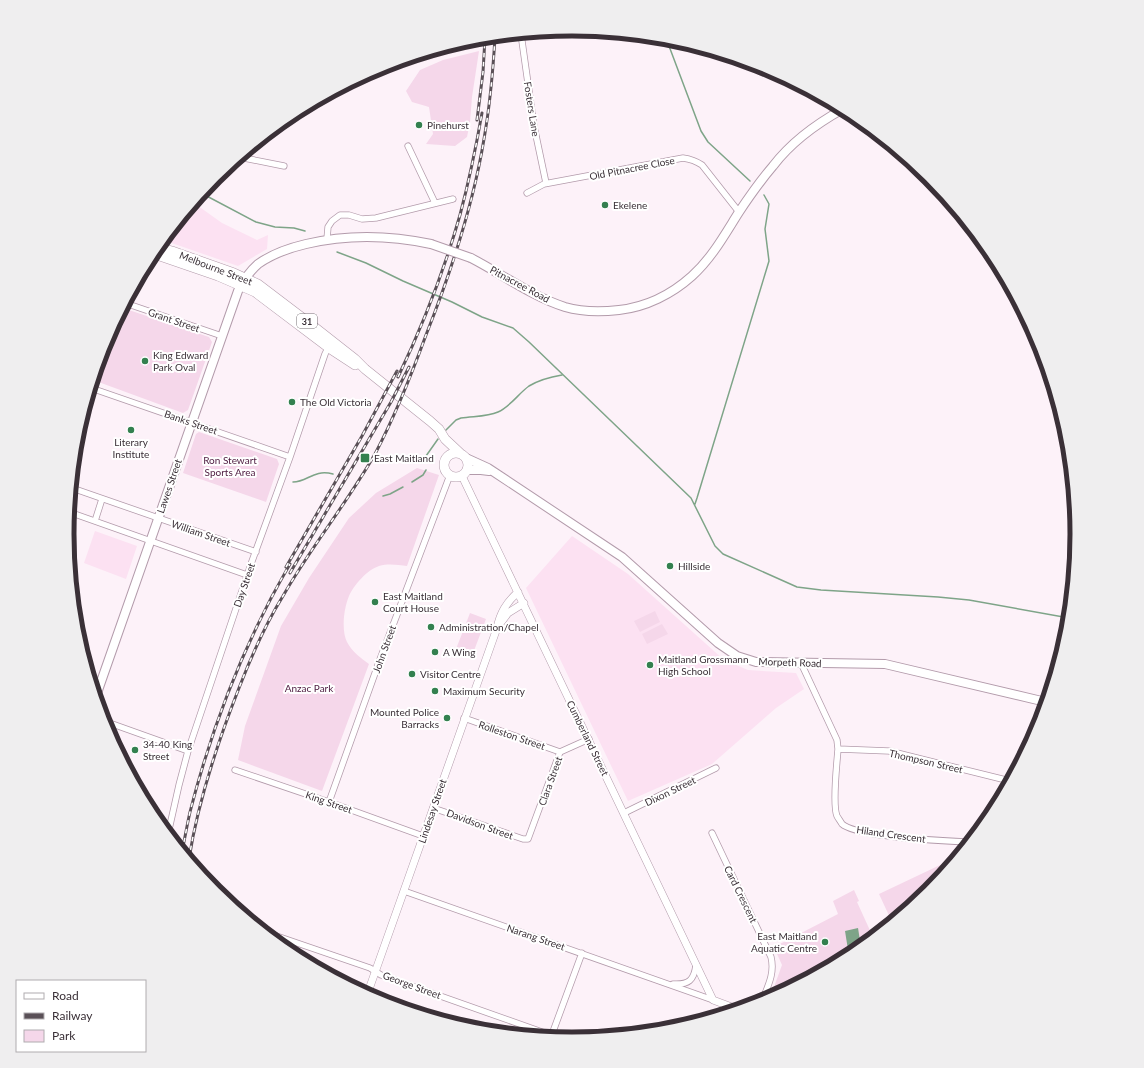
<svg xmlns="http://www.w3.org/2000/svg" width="1144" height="1068" font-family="Lato,sans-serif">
<rect width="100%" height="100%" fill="#fdf2f9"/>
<!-- built -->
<path fill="#fce1f2" d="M 194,203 L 222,223 L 257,240 L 268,235 L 267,249 L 238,266 L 163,240 Z
M 95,531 L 137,546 L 126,579 L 84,563 Z
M 572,536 L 628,574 L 724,660 L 748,670 L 796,673 L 804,689 L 776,708 L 712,764 L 628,801 L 526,588 Z"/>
<!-- green -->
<path fill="#f5d7ea" d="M 479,51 L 472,97 L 470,122 L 467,137 L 455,146 L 426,144 L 433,134 L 429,107 L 412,102 L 406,91 L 420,70 L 443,60 Z
M 123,308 L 209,337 L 212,342 L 188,410 L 183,413 L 93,380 L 106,341 Z
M 199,432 L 277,459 L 279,464 L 266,502 L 183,473 L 196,434 Z
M 417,468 L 439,475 L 407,566 C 398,565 389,563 379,566 C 367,570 354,585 349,596 C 344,608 341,630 347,642 C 352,652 361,658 369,664 L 322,791 L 238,760 L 245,726 L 281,626 L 309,578 L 349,518 L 376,493 Z
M 655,611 L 660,622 L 640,632 L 634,621 Z
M 470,613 L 486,619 L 472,656 L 458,651 L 456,649 Z
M 662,624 L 668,634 L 647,644 L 642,634 Z
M 957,857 L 929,891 L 892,922 L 879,894 Z
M 854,890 L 859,901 L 857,902 L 873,937 L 852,954 L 770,998 L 782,965 L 774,947 L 838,914 L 833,901 Z"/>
<!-- water -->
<path fill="#7ea488" d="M 858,928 L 861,947 L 849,956 L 845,931 Z"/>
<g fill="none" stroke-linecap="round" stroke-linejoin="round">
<!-- stream -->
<path stroke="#7ea488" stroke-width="1.5" d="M 666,38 L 701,131 L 708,142 L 750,181
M 201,193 L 256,222 L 275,227 L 294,228 L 305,231
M 337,252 L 366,263 L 403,281 L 452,302 L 482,317 L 513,328 L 529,342 L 691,498 L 715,546 L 723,554 L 797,587 L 821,590 L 938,597 L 969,600 L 1069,618
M 446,430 L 456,420 L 461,418 C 473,416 487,417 498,412 C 511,406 518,394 529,386 C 539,380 550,377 562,375
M 424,463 L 426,456 L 438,439
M 293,482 C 308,482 313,469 333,474
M 412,482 L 423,475 L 426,470
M 383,496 L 390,494 L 403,487
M 695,504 L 697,498 L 769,261 L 765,229 L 769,204 L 764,195"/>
<defs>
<path id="minor" d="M 521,34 L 534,126 L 546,183
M 408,146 L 435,203
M 239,157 L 284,166
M 527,193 L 544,184 L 683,158 C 690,159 696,161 702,165 L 739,212
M 327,239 L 328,227 L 332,221 L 340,215 L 349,215 L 362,219 L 376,218 L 453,199
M 125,303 L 222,336
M 91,388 L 290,457
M 72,488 L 256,552
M 69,512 L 247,575
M 95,521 L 102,499
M 801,663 L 837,740 L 838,749 L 889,751 L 1010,781
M 464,718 L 560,752
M 104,721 L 188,751
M 838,749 C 837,763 832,805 837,816 C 838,818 841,822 842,824 C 857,837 946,841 969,842
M 235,770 L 329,802 L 423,836
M 329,802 L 379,662 L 450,475
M 433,808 L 523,839 L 528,839 L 560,752 L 589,739
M 624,813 L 716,768
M 712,833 L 771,957 C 775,973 768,986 762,1001
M 168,834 L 179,785 L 188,751 L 251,564 L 290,457 L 325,354 L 329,346
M 404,891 L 713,1000
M 265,932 L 370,968 L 381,975 L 559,1038
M 673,984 C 689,985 694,980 696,965
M 551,1037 L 582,953"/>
<path id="tertiary" d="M 462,476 L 713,1000 L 737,1009
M 499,625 L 508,613 L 524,603
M 367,995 L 497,628 C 500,613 506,603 518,592"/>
<path id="secondary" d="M 471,258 C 502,274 531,296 565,307 C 582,312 601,312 619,310 C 646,307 672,294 692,276 C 712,258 725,234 739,212 C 749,197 761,180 773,166 C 792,141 816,124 843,109
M 466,458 L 488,468 L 622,557 L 718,643 L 737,656 L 756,662 L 885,664 L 1046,702
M 467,470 L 481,470 L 489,471
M 96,696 L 238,291 C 243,281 249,272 258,264 C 272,254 289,248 306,244 C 348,234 389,235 431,244"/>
<path id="primary" d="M 157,247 L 172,251 L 234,273 L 258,284 L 308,322 L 355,359 L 365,369 L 430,421 L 439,429 L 445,439 L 461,454
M 153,252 L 157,255 L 218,276 L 255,292 L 329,348 L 355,365
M444 465a12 12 0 1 1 24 0a12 12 0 1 1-24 0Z"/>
</defs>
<!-- minor casing -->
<use href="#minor" stroke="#b39bab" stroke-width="7"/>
<!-- tertiary casing -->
<use href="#tertiary" stroke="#b39bab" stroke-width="8"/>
<!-- secondary casing -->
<use href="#secondary" stroke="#b39bab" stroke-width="10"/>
<!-- primary casing -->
<use href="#primary" stroke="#b39bab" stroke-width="10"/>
<!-- minor -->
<use href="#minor" stroke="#fff" stroke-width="5.5"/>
<!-- tertiary -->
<use href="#tertiary" stroke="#fff" stroke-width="7"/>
<!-- secondary -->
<use href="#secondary" stroke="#fff" stroke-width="8"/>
<!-- primary -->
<use href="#primary" stroke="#fff" stroke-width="9"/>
<defs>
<path id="rail" d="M 477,120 L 483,72 L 485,38
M 398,377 C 423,325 444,271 460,215 C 469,181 476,147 482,113
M 286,567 L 362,436 L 397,371
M 290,573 L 391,402 L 409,367
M 182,851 C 185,838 187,825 190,812 C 212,726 245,641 290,564
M 189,859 C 198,801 217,744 239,688 C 251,657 265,625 283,596 C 311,547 347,503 375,454 C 395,416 411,376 426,335 C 451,272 473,206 484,139 C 490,105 493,71 495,37"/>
</defs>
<!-- rail casing -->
<use href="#rail" stroke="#5a5057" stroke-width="3"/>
<!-- rail -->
<use href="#rail" stroke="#fff" stroke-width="1.5" stroke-dasharray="4.5" stroke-linecap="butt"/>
<defs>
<path id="secondary-bridge" d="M 431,244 L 471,258"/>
</defs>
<!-- secondary-bridge casing -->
<use href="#secondary-bridge" stroke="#b39bab" stroke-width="10" stroke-linecap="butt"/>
<!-- secondary-bridge -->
<use href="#secondary-bridge" stroke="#fff" stroke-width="8"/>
</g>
<!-- markers -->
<g fill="#33804f" stroke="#fff" stroke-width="1.5">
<circle cx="419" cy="125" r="4"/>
<circle cx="605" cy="205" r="4"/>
<circle cx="145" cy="361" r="4"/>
<circle cx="292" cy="402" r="4"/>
<circle cx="131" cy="430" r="4"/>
<rect x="360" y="453" width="10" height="10" rx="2"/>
<circle cx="670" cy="566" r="4"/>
<circle cx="375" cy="602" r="4"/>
<circle cx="431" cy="627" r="4"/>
<circle cx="435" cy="652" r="4"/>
<circle cx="650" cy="665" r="4"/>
<circle cx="412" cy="674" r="4"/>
<circle cx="435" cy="691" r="4"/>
<circle cx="447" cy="718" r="4"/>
<circle cx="135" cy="750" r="4"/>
<circle cx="825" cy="942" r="4"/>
</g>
<g text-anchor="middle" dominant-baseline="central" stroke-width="4" stroke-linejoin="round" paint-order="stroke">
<!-- shield labels -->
<rect fill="#fff" stroke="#756e73" stroke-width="1" x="297" y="314" width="20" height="14" rx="3"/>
<g font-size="9" font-weight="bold" fill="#3a3037">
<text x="307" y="321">31</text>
</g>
<!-- street labels -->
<g font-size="10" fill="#3a3037" stroke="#fff">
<text transform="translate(532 109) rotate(81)">Fosters Lane</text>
<text transform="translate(632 168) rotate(-11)">Old Pitnacree Close</text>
<text transform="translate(216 268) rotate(21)">Melbourne Street</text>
<text transform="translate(520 284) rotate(28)">Pitnacree Road</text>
<text transform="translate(174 320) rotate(19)">Grant Street</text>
<text transform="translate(191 422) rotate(19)">Banks Street</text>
<text transform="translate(169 486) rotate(-71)">Lawes Street</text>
<text transform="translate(201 533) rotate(19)">William Street</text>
<text transform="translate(244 585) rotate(-71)">Day Street</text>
<text transform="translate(384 649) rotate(-70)">John Street</text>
<text transform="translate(790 662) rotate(2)">Morpeth Road</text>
<text transform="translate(512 735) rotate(19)">Rolleston Street</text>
<text transform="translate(588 738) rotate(64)">Cumberland Street</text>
<text transform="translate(926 761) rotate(13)">Thompson Street</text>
<text transform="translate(550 781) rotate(-70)">Clara Street</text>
<text transform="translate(670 791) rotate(-26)">Dixon Street</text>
<text transform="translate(329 802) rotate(19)">King Street</text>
<text transform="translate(432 811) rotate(-71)">Lindesay Street</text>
<text transform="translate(480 824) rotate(20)">Davidson Street</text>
<text transform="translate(891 834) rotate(8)">Hiland Crescent</text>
<text transform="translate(741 894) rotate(64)">Card Crescent</text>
<text transform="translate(536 937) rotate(19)">Narang Street</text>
<text transform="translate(412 985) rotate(20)">George Street</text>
</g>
<!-- poi labels -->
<g font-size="10" fill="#3a3037" stroke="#fff" text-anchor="start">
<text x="427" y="125">Pinehurst</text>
<text x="613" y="205">Ekelene</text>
<text x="153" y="355">King Edward<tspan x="153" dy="12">Park Oval</tspan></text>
<text x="300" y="402">The Old Victoria</text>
<text x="131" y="442" text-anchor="middle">Literary<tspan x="131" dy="12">Institute</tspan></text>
<text x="374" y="458">East Maitland</text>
<text x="678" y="566">Hillside</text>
<text x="383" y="596">East Maitland<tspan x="383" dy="12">Court House</tspan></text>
<text x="439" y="627">Administration/Chapel</text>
<text x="443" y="652">A Wing</text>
<text x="658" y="659">Maitland Grossmann<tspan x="658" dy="12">High School</tspan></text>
<text x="420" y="674">Visitor Centre</text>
<text x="443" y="691">Maximum Security</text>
<text x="439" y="712" text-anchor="end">Mounted Police<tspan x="439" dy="12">Barracks</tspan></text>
<text x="143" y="744">34-40 King<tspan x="143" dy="12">Street</tspan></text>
<text x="817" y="936" text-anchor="end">East Maitland<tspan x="817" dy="12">Aquatic Centre</tspan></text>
</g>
<!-- park labels -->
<g font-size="10" fill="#512044" stroke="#fff">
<text x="230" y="460">Ron Stewart<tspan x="230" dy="12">Sports Area</tspan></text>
<text x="309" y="688">Anzac Park</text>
</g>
</g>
<!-- crop -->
<path d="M0 0H1144V1068H0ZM74 534a498 498 0 1 1 996 0a498 498 0 1 1-996 0Z" fill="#efeeef" fill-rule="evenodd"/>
<path fill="none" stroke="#3a3037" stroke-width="5" d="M74 534a498 498 0 1 1 996 0a498 498 0 1 1-996 0Z"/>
<!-- legend -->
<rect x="16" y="980" width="130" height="72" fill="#ffffff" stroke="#b0acaf"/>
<rect x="24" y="993" width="20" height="6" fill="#ffffff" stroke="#b0acaf"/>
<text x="52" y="1000" font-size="12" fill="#3a3037">Road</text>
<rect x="24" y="1013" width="20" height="6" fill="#5a5057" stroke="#b0acaf"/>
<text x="52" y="1020" font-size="12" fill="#3a3037">Railway</text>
<rect x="24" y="1030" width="20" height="12" fill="#f5d7ea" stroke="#b0acaf"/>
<text x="52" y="1040" font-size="12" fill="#3a3037">Park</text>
</svg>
